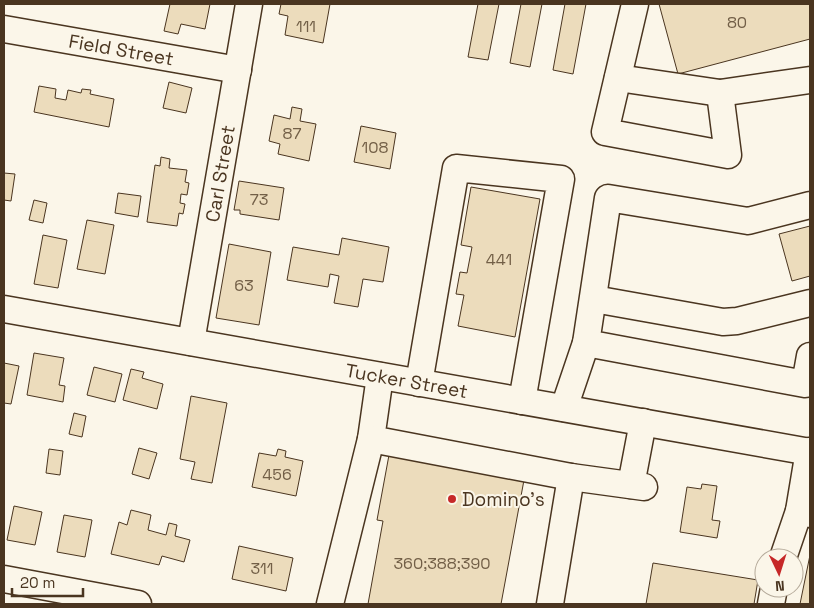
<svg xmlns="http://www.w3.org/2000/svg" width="814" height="608" font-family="'Space Grotesk',sans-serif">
<rect width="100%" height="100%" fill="#fbf6e9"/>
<!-- building -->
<path fill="#ecdcbc" stroke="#4a3520" d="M 170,4 L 210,4 L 205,29 L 181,24 L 178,34 L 164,31 Z
M 281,4 L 330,4 L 323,43 L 285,35 L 288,16 L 279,14 Z
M 478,4 L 499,4 L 488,60 L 468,57 Z
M 521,4 L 542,4 L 530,67 L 510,63 Z
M 565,4 L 586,4 L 573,74 L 553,70 Z
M 659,4 L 810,4 L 810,39 L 678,74 Z
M 169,82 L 192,88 L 186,113 L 163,108 Z
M 39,86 L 56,89 L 55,98 L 66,100 L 68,90 L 81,93 L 82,89 L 91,90 L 90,94 L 114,99 L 109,127 L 34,112 Z
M 292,107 L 302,109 L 300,121 L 316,124 L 309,161 L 278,154 L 280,144 L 269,141 L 274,115 L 290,119 Z
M 361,126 L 396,133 L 390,169 L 354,162 Z
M 161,157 L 170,159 L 169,168 L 187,170 L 185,182 L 189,183 L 187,195 L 181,194 L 180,203 L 185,204 L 183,214 L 179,213 L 177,226 L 147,222 L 155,165 L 160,166 Z
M 4,173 L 15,174 L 11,201 L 4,200 Z
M 239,181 L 284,188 L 279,220 L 240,214 L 240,210 L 234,210 Z
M 471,187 L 540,199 L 515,337 L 458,326 L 464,295 L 456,294 L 460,272 L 467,273 L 472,247 L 461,245 Z
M 118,193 L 141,196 L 138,217 L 115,213 Z
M 34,200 L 47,203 L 43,223 L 29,220 Z
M 87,220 L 114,225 L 105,274 L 77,269 Z
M 810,226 L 810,276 L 792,281 L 779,234 Z
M 43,235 L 67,240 L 58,288 L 34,284 Z
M 342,238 L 389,247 L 383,282 L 363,279 L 358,307 L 334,303 L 339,276 L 330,274 L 328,287 L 287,280 L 293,247 L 339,255 Z
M 229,244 L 271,252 L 259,325 L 216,318 Z
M 34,353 L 64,358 L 59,385 L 65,386 L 63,402 L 27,395 Z
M 4,363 L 19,366 L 11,404 L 4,403 Z
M 94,367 L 122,374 L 115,402 L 87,395 Z
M 131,369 L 144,372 L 142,378 L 163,384 L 157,409 L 123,400 Z
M 191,396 L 227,403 L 212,483 L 191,479 L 195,462 L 180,459 Z
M 74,413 L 86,416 L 82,437 L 69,434 Z
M 139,448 L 157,453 L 149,479 L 132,474 Z
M 49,449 L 63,451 L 60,475 L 46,473 Z
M 278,449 L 286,451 L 285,457 L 303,461 L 296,496 L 252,487 L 259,453 L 276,456 Z
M 389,455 L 524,480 L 501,604 L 368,604 L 383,521 L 377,520 Z
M 702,484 L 717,486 L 712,520 L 720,521 L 717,538 L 680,532 L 687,487 L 701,489 Z
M 14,506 L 42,512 L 35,545 L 7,540 Z
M 131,510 L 151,515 L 148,530 L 166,535 L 169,523 L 177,525 L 175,536 L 190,540 L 184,562 L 162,556 L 159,565 L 111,554 L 119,522 L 127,525 Z
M 64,515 L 92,520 L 85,557 L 57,552 Z
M 239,546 L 293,558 L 286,591 L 232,579 Z
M 810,555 L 810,604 L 800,604 Z
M 653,563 L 758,580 L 754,604 L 646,604 Z"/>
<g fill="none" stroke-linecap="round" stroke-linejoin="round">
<defs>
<g id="minor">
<path d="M 635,4 L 605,132 L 728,155 L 720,93 L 810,80"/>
<path id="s1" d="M 4,29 L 238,70"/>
<path d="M 618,78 L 720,93"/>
<path d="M 810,205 L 748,221 L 608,198 L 586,343 L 805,384 L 810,356"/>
<path d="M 594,299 L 723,322 L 737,321 L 810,303"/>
<path id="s2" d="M 4,309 L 810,452"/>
<path id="s3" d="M 191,342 L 249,4"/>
<path d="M 380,376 L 371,439 L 571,477"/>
<path d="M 419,383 L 456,168 L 561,179 L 522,401"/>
<path d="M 564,408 L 586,343"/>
<path d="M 809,451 L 799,511 L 810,514"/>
<path d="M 631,485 L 643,422"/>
<path d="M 783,558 L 799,511"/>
<path d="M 4,579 L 138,604"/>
<path d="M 330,604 L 371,439"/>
<path d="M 550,604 L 571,477 L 644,487"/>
<path d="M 771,604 L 774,588"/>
</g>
</defs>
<!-- minor casing -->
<use href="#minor" stroke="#4a3520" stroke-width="29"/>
<!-- minor -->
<use href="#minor" stroke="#fbf6e9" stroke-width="26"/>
</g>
<!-- markers -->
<circle fill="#c62828" stroke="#fbf6e9" stroke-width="2" cx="452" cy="499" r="5"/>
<g text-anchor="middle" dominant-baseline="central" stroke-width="4" stroke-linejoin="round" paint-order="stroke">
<!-- number labels -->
<g font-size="16" fill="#725f47">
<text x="737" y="22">80</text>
<text x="306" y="26">111</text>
<text x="292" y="133">87</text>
<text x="375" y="147">108</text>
<text x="259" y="199">73</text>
<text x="499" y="259">441</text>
<text x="244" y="285">63</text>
<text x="277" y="474">456</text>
<text x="442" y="563">360;388;390</text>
<text x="262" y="568">311</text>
</g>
<!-- street labels -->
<g font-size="19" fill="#4a3520" stroke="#fbf6e9">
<text stroke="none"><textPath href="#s1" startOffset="119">Field Street</textPath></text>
<text stroke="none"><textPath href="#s3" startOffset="171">Carl Street</textPath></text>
<text stroke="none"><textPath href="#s2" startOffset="409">Tucker Street</textPath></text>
</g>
<!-- poi labels -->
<g font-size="19" fill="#4a3520" stroke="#fbf6e9" text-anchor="start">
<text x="462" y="499">Domino's</text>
</g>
</g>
<!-- border -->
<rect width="814" height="608" fill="none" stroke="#4a3520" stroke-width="10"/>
<!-- north arrow -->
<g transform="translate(779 573) rotate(176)"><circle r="24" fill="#fbf6e9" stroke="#b4a999"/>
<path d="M0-4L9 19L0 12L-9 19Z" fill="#c62828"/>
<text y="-8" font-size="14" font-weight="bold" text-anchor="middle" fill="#4a3520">N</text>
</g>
<!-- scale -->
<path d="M12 588v8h71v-8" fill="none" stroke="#4a3520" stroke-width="2.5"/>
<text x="20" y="588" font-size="15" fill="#4a3520" stroke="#fbf6e9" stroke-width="4" paint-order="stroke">20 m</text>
</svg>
